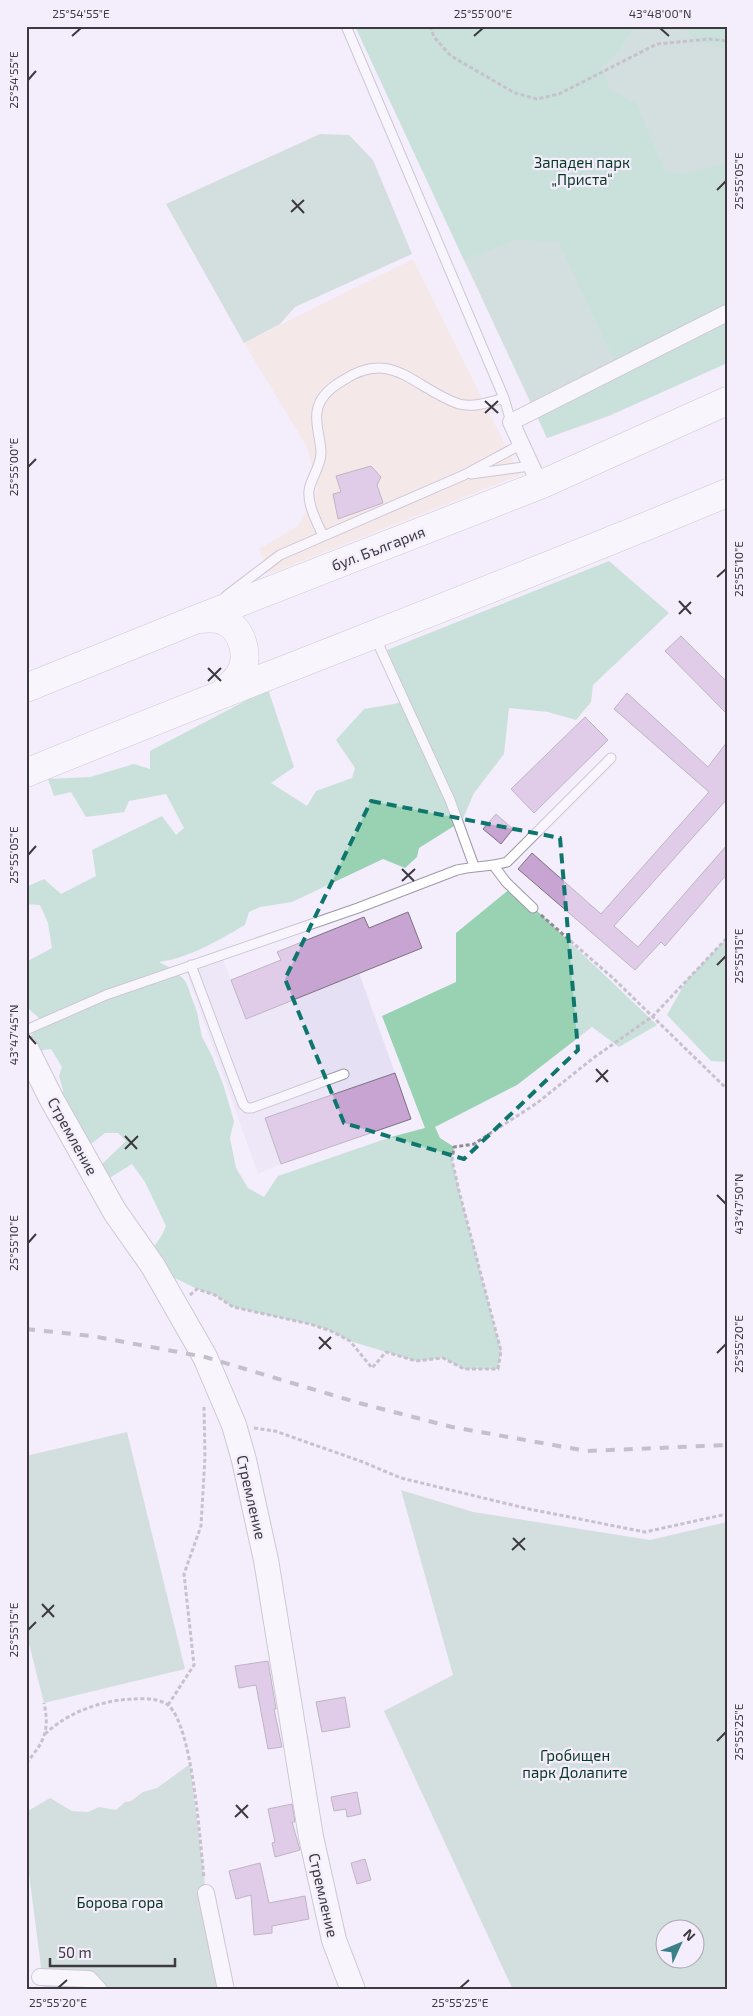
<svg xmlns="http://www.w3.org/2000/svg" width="753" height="2016" font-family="'Exo 2',sans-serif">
<rect width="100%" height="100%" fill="#f4edfc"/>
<!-- commercial -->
<path fill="#f6e3d3" d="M 413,259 L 520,475 L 269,574 L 259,549 L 298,526 L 318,489 L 307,447 L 244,343 Z"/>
<!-- industrial -->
<path fill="#e6e0f4" d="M 220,953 L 247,1018 L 359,973 L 395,1073 L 266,1118 L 281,1164 L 258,1174 L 185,968 Z"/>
<!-- green -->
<path fill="#accebb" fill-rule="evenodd" d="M 355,26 L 727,26 L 727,363 L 609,416 L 547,438 Z
M 320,134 L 349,135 L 373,160 L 412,254 L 295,307 L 280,324 L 244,343 L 166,204 Z
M 127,1432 L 185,1669 L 44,1703 L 26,1632 L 26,1456 Z
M 401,1490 L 473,1512 L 650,1540 L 727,1522 L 727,1990 L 513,1990 L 384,1711 L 453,1675 ZM 696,1928 L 696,1958 L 666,1958 L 666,1928 Z
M 190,1764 L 206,1893 L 226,1990 L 44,1990 L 26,1851 L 26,1812 L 50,1798 L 72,1811 L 88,1812 L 99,1807 L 116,1810 L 125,1802 L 131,1801 L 143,1792 L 157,1788 Z"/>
<!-- forest -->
<path fill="#98d2b3" d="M 355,26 L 634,26 L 621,48 L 603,66 L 609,89 L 637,104 L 665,172 L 685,174 L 727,162 L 727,363 L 635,404 L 547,438 L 534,409 L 617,367 L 559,242 L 516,240 L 464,260 Z
M 688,26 L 727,26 L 727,49 L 694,41 L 686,28 Z
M 609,561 L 669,613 L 593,685 L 591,702 L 576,720 L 548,712 L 509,708 L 504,754 L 474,793 L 462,821 L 419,848 L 417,857 L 405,868 L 383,859 L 292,902 L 260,907 L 249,912 L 245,925 C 219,940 189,958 159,962 L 176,971 L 186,982 L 197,1012 L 202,1037 L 212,1056 L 223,1084 L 234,1121 L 230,1138 L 236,1168 L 248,1188 L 264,1197 L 278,1176 L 391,1137 L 425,1128 L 382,1016 L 456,982 L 456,933 L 512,887 L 657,1025 L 619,1047 L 592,1027 L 517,1085 L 435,1127 L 440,1138 L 454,1147 L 452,1160 L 459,1191 L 501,1351 L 498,1369 L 464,1369 L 443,1358 L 416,1361 L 350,1341 L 331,1331 L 310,1324 L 233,1307 L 215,1295 L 197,1289 L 171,1276 L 148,1255 L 162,1235 L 166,1226 L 145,1182 L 132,1164 L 108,1179 L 100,1166 L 126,1141 L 118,1133 L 105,1133 L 86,1148 L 58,1102 L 63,1090 L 59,1076 L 62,1067 L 51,1049 L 38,1051 L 31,1035 L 44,1023 L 26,1006 L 26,962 L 52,948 L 48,923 L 40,905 L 26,904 L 26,887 L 44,879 L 61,894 L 96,876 L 92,850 L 162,816 L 176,835 L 184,828 L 166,794 L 129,801 L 124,812 L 86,817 L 71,792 L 54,796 L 48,779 L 90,777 L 134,764 L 150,769 L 150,751 L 268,689 L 294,767 L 271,783 L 307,806 L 316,791 L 352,778 L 355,768 L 336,740 L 364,709 L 394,704 L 408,700 L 387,650 Z
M 727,938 L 727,1062 L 711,1061 L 667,1015 L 686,981 Z"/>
<!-- building -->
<path fill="#c7a4d1" stroke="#7b727e" d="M 371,466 L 381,477 L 377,485 L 383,503 L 338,519 L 333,494 L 341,492 L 336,476 Z
M 681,636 L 727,682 L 727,714 L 665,651 Z
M 627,693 L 708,767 L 727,742 L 727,799 L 614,926 L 638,947 L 727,845 L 727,874 L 665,946 L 661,942 L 635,970 L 518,869 L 532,853 L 601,914 L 709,792 L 614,709 Z
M 585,717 L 608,740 L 534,813 L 511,789 Z
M 496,814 L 513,829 L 501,844 L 483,829 Z
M 408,912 L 422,948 L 246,1019 L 231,980 L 281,960 L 277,952 L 364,917 L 369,928 Z
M 395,1073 L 411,1119 L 281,1164 L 265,1118 Z
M 268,1661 L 276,1709 L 274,1709 L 282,1747 L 268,1749 L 256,1685 L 239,1688 L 235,1666 Z
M 345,1697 L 350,1727 L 322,1732 L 316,1702 Z
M 357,1792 L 361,1814 L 347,1817 L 346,1809 L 334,1811 L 331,1797 Z
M 292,1804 L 295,1822 L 292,1822 L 300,1850 L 275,1857 L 272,1843 L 275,1842 L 268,1809 Z
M 365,1859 L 371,1880 L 357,1884 L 351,1863 Z
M 260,1863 L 269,1903 L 305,1896 L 309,1919 L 272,1926 L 272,1933 L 254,1935 L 251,1895 L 236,1899 L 229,1871 Z"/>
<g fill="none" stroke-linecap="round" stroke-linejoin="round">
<defs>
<path id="lane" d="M 346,26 L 504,398 L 511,422
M 471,474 L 530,466
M 323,536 C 317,522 305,501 310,486 C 313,476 321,464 321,453 C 321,440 315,426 317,412 C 319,397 330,388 342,381 C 393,347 414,389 459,404 C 474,408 490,402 504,398
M 226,596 L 280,555 L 464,475 L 520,445
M 375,637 L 450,800 L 474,866
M 494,866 L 506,882 L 533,908
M 191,965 L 243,1104 L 247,1108 L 252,1108 L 344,1074
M 26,1030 L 106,995 L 358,908 L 457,870 C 474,866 490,867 507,862 L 611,758"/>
<path id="street" d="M 540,485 L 511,422 L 727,313
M 206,1893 L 226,1990
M 40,1977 L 89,1979 L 99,1990"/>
<path id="secondary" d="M 26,1048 L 51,1098 L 115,1212 L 153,1266 L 205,1357 L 234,1425 L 244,1460 L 266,1560 L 311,1837 L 334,1940 L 353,1990"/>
<path id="highway" d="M 197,619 C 205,619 216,617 224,621 C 243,629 249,656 241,672 C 237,680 228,687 223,693
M 26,688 L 197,619 L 540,485 L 727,401
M 26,773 C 259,677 495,590 727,493"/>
</defs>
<!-- lane casing -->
<use href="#lane" stroke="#9f99a7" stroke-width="11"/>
<!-- street casing -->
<use href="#street" stroke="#9f99a7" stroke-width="18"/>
<!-- secondary casing -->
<use href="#secondary" stroke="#9f99a7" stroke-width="26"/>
<!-- highway casing -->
<use href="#highway" stroke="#9f99a7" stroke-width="29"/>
<!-- path -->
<path stroke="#908b95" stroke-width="3" stroke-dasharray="4 2.5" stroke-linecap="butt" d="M 430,26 L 434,37 L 451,56 L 515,93 L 537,99 L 559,94 L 657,44 L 709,39 L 727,41
M 541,915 L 614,979 L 727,1089
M 190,1295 L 197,1289 L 215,1295 L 233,1307 L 310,1324 L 331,1331 L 350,1341 L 372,1368 L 386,1352 L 416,1361 L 443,1358 L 464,1369 L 498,1369 L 501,1351 L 459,1191 L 452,1160 L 454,1147 L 474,1144 L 537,1103 L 592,1059 L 653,1016 L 727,938
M 254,1428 L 275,1431 L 363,1462 L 401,1478 L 529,1509 L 645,1532 L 727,1514
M 168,1705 L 194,1665 L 184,1574 L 201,1526 L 205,1457 L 204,1407
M 45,1734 C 65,1715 92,1704 120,1700 C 133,1699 156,1696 168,1705 C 193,1726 200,1843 204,1878
M 26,1763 C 44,1743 50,1730 44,1703"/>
<!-- lane -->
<use href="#lane" stroke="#fff" stroke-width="9"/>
<!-- street -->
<use href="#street" stroke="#fff" stroke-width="16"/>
<!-- secondary -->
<use href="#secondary" stroke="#fff" stroke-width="24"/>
<!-- highway -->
<use href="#highway" stroke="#fff" stroke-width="28"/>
<!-- rail -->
<path stroke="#8b8791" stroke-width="4" stroke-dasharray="9 9" stroke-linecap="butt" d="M 26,1329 L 92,1336 L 205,1357 L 359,1403 L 452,1427 L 587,1451 L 727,1445"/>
</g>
<!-- marked area -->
<path d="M0 0H753V2016H0ZM 371,801 L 560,838 L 578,1050 L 464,1159 L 344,1123 L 285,979 Z" fill="#f4edfc" fill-opacity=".55" fill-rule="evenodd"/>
<path fill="none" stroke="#0f766e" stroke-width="4" stroke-dasharray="10 6" stroke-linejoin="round" d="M 371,801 L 560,838 L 578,1050 L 464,1159 L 344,1123 L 285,979 Z"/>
<!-- ticks -->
<path fill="none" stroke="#3c393f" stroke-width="2" d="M 660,28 L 669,36M 72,36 L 81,28M 474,36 L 483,28M 28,80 L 36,71M 717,190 L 726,181M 292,200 L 304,213M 291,212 L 304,200M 485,401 L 498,413M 485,413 L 498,401M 28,467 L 36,459M 717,577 L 726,569M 679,601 L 691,614M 679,614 L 691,602M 208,668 L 221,681M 208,681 L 221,668M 28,855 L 36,846M 402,869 L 414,881M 402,881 L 415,869M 717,965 L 726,956M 28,1035 L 36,1044M 596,1069 L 608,1082M 596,1082 L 608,1070M 125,1136 L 137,1149M 125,1149 L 138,1136M 717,1195 L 726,1204M 28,1243 L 36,1234M 319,1337 L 331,1349M 319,1349 L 331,1337M 717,1353 L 726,1344M 513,1538 L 525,1550M 512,1550 L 525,1538M 42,1604 L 54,1617M 42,1617 L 54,1605M 28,1630 L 36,1622M 717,1741 L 726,1732M 236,1805 L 248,1818M 235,1817 L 248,1805M 58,1988 L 67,1980M 460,1988 L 469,1980"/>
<g text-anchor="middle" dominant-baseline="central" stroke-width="4.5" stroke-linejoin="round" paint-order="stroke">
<!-- park labels -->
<g font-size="15" fill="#083824" stroke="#f4edfc">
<text x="582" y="162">Западен парк<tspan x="582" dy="17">„Приста“</tspan></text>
<text x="575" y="1755">Гробищен<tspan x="575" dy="17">парк Долапите</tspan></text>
<text x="120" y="1902">Борова гора</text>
</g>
<!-- street labels -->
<g font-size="15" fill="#3c393f" stroke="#f4edfc">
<text transform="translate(378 548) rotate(-21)">бул. България</text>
<text transform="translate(73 1136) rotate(61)">Стремление</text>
<text transform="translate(252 1497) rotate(77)">Стремление</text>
<text transform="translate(324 1895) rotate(77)">Стремление</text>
</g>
</g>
<!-- border -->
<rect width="753" height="2016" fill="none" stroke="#f4edfc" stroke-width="55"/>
<!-- north arrow -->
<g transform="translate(680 1944) rotate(46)"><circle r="24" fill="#f4edfc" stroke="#aaa5b0"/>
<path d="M0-4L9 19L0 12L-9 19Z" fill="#398088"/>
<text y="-8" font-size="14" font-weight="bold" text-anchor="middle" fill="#3c393f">N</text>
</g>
<!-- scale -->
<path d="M50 1958v8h125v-8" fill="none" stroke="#3c393f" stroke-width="2.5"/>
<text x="58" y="1958" font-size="15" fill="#3c393f" stroke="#f4edfc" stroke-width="4" paint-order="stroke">50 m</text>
<rect x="28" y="28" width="698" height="1960" fill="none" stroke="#3c393f" stroke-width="2"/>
<g font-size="12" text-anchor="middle" fill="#3c393f">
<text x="81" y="18">25°54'55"E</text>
<text x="483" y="18">25°55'00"E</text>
<text x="660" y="18">43°48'00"N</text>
<text transform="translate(14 80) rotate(-90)" y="4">25°54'55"E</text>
<text transform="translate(739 181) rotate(-90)" y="4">25°55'05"E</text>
<text transform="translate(14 467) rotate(-90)" y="4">25°55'00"E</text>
<text transform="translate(739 569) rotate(-90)" y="4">25°55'10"E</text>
<text transform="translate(14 855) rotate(-90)" y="4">25°55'05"E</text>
<text transform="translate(739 956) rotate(-90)" y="4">25°55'15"E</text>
<text transform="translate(14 1035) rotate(-90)" y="4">43°47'45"N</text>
<text transform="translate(739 1204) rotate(-90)" y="4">43°47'50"N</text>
<text transform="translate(14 1243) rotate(-90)" y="4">25°55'10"E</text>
<text transform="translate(739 1344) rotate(-90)" y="4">25°55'20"E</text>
<text transform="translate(14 1630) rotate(-90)" y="4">25°55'15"E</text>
<text transform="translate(739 1732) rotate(-90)" y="4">25°55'25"E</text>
<text x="58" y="2007">25°55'20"E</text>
<text x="460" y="2007">25°55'25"E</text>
</g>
</svg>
